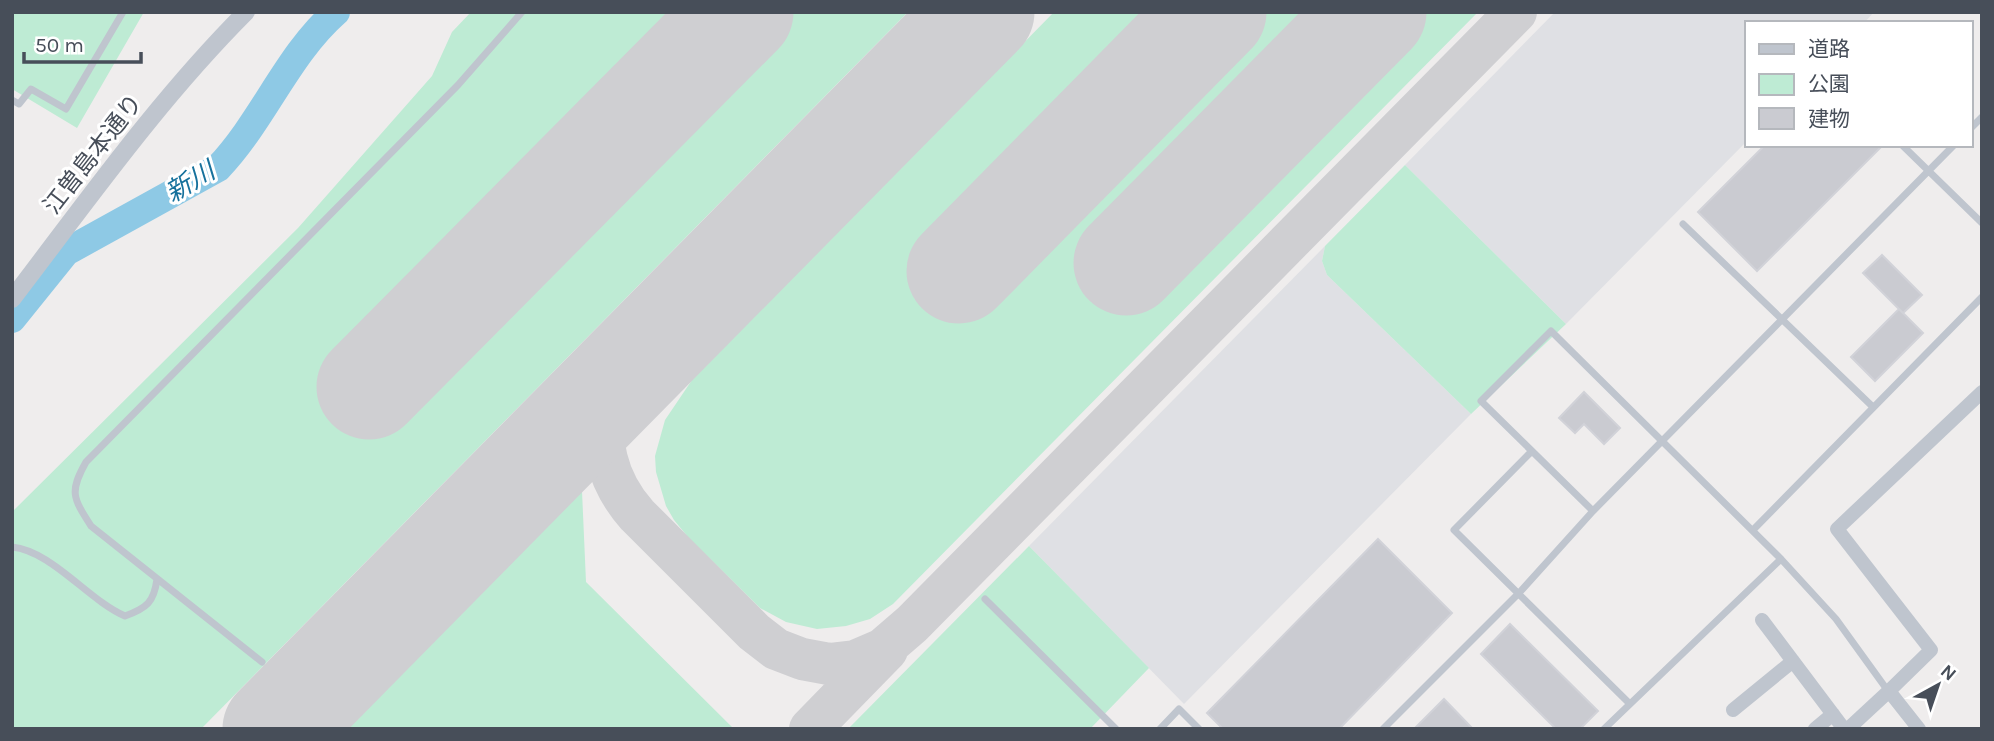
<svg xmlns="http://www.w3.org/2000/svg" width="1994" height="741" font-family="Karla,'Noto Sans JP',sans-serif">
<rect width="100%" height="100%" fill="#efeded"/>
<!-- airport -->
<path fill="#dfe0e4" d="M 1555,12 L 1874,12 L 1864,23 L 1747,23 L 1747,141 L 1566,324 L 1405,165 Z
M 1325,246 L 1322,261 L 1327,275 L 1471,414 L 1184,704 L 1029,546 Z"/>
<!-- green -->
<path fill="#beebd4" d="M 12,12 L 144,12 L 77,128 L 12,89 Z
M 471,12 L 908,12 L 201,729 L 12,729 L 12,512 L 298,228 L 432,76 L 452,32 Z
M 1054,12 L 1478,12 L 893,604 L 870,619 L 846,626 L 817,629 L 786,622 L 760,608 L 688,537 L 674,520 L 666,506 L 656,472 L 655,456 L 665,420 L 692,380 Z
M 1405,165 L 1566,324 L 1471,414 L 1327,275 L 1322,261 L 1325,246 Z
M 582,491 L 586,582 L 734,729 L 347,729 Z
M 1029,546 L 1149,668 L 1090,729 L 848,729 Z"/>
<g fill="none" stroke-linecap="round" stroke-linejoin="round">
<!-- river -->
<path stroke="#8ec9e5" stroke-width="28" d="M 12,319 L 66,252 L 218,168 C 263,121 287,55 336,12"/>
<!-- taxiway -->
<path stroke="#cfcfd2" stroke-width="42" d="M 605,394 C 599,441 605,479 637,515 L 754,632 L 776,649 L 802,659 L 829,664 L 855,661 L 883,649 L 912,624 L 1516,12
M 810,729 L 887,650"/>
<!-- runway -->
<path stroke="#cfcfd2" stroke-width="105" d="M 1126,263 L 1374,12
M 959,271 L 1214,12
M 369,387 L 741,12
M 275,729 L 982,12"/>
</g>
<!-- building -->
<path fill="#cacbd1" stroke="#d1d2d8" stroke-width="2" d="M 1765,145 L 1883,145 L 1757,271 L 1698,212 Z
M 1882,255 L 1922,295 L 1903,313 L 1863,273 Z
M 1899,309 L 1923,333 L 1875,381 L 1851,357 Z
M 1584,392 L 1620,428 L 1604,444 L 1584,424 L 1575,433 L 1559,418 Z
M 1378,539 L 1452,613 L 1339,729 L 1223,729 L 1207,713 Z
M 1510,624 L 1598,711 L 1580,729 L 1556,729 L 1481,654 Z
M 1444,699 L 1473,729 L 1414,729 Z"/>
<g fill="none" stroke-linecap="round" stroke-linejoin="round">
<!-- service -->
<path stroke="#bfc5ce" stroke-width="7" d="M 12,100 L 19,104 L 31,89 L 66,109 L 123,12
M 1971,128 L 1982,117
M 1902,145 L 1982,223
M 1683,224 L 1873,407
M 1532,451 L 1454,530 L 1630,704
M 1593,511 L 1481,401 L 1551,331 L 1781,559 L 1836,619 L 1888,691
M 1753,530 L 1982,297
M 12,547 C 52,551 88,600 125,616 C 147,608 154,602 157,579
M 985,599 L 1116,729
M 262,662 L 91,526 C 73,498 69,492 86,462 L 458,85 L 522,12
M 1160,729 L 1179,709 L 1199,729
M 1383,729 L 1519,593 L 1593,511 L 1954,145
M 1604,729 L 1781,559"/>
<!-- minor -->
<path stroke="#bfc5ce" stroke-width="14" d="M 1762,620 L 1844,729
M 1733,710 L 1793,661
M 1815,729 L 1833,714
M 1848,729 L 1889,691
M 1919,729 L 1889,691 L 1931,650 L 1837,529 L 1982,392"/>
<!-- tertiary -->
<path stroke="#bfc5ce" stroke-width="18" d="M 12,299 C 87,201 159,99 246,12"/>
</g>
<g text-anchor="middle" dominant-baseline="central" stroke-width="6" stroke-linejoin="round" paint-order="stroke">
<!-- street labels -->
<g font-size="24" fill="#474e59" stroke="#fff">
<text transform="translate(93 154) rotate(-52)">江曽島本通り</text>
</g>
<!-- water labels -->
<g font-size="26" font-style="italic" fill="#16719c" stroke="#fff">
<text transform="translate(190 182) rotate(-31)">新川</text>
</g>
</g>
<!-- border -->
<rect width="1994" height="741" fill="none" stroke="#474e59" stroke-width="28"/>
<!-- legend -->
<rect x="1745" y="21" width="228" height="126" fill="#ffffff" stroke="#b5b8bd" stroke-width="2"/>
<rect x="1759" y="44" width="35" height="10" fill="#bfc5ce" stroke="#b5b8bd" stroke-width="2"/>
<text x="1808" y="56" font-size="21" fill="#474e59">道路</text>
<rect x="1759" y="74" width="35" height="21" fill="#beebd4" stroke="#b5b8bd" stroke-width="2"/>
<text x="1808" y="91" font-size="21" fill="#474e59">公園</text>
<rect x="1759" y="108" width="35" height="21" fill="#cacbd1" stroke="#b5b8bd" stroke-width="2"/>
<text x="1808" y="126" font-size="21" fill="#474e59">建物</text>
<!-- north arrow -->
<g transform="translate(1938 685) rotate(40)" stroke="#ffffff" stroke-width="5" paint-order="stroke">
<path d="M0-5L12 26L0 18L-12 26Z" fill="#474e59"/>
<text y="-10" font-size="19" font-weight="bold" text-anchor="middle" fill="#474e59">N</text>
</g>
<!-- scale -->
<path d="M24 52v10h117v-10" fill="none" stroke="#474e59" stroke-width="3.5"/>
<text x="35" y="52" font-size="21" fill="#474e59" stroke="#ffffff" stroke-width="5" paint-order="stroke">50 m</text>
</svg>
